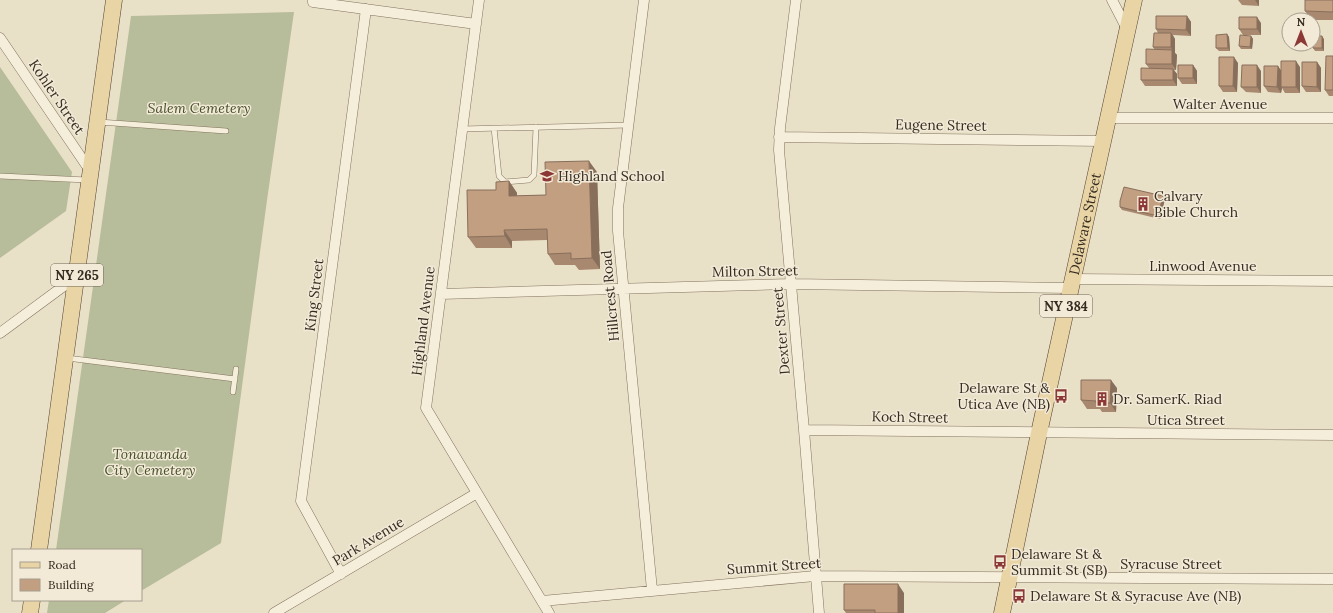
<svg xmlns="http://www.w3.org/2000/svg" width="1333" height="613" font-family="Lora,serif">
<rect width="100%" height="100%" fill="#e9e0c8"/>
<!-- cemetery -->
<path fill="#b7bc9b" d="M 294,12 L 267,200 L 221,543 L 141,591 L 141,550 L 56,550 L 131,16 Z
M 0,67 L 72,172 L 66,211 L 0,258 Z
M 49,600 L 126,600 L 105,613 L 47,613 Z"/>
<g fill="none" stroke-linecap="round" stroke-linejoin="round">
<defs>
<path id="service" d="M 99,122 L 226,131
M 494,128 L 499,176 L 505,182 L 529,180 L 534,175 L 536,127
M 462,129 L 629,125
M 0,176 L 87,180
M 67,358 L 235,379
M 233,392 L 236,369"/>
<path id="minor" d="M 313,0 L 313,2 L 476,24
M 479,0 L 426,408 L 549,613
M 644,0 L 618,208 L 618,231 L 652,590
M 796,0 L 780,128 L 779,150 L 804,430 L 819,613
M 1112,0 L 1127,29
M 0,38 L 91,172
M 1108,118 L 1333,118
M 779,137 L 1103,141
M 1072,279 L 1333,281
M 441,294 L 791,284 L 1070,288
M 0,333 L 76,277
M 804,430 L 1333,435
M 341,574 L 301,501 L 366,9
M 542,601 L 815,576 L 1333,579
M 274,613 L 477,493"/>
<g id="primary">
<path d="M 39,550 L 114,0"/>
<path d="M 30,613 L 32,600"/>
<path id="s1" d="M 1002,613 L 1039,433 L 1134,0"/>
</g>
</defs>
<!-- service casing -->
<use href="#service" stroke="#83735f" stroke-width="6"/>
<!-- minor casing -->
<use href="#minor" stroke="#83735f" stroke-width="11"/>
<!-- primary casing -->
<use href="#primary" stroke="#524233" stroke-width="17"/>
<!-- service -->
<use href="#service" stroke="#f5eeda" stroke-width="5"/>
<!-- minor -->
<use href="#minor" stroke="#f5eeda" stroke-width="10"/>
<!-- primary -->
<use href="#primary" stroke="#e8d4a5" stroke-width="16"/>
</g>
<!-- wall -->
<path fill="#a88970" d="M 1238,0 L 1259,0 L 1259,6 L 1242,5 Z
M 1333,0 L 1333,20 L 1311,20 L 1305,11 Z
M 1187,16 L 1191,22 L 1191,36 L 1173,35 L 1175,39 L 1175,53 L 1177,55 L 1176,70 L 1174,70 L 1177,74 L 1177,86 L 1145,86 L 1141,80 L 1149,68 L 1146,64 L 1155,50 L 1153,47 L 1158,33 L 1156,29 Z
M 1261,23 L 1261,35 L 1243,35 L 1239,29 Z
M 1227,34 L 1229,37 L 1230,51 L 1219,51 L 1216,48 Z
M 1251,36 L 1253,39 L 1252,49 L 1241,49 L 1239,46 Z
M 1324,39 L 1324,51 L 1315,51 L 1313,48 Z
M 1305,44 L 1305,50 L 1293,49 L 1291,47 Z
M 1333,56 L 1333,96 L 1329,96 L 1325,90 Z
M 1317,62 L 1321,68 L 1321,92 L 1306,92 L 1302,86 Z
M 1238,63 L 1237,92 L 1223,92 L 1219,86 Z
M 1193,65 L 1197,71 L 1197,84 L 1182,84 L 1178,78 Z
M 1278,66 L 1281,71 L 1300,67 L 1300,93 L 1285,93 L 1282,88 L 1281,93 L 1268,92 L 1264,86 Z
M 1261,71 L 1261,93 L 1246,92 L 1241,87 Z
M 597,172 L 600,269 L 579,270 L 575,265 L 555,265 L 548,254 L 547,240 L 512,241 L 512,248 L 476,248 L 468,237 L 496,190 L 509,181 L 517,193 L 517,196 L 546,195 Z
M 1165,199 L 1160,219 L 1122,210 L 1120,207 Z
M 1117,388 L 1116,412 L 1102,412 L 1100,409 L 1087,409 L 1081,400 Z
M 904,593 L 904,613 L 846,613 L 844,610 Z"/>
<!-- shaded-wall -->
<path fill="#886f5b" d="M 1255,0 L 1259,0 L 1259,6 Z
M 1187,16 L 1191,22 L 1191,36 L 1186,30 Z
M 1257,17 L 1261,23 L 1261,35 L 1257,29 Z
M 1171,33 L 1175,39 L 1175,53 L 1177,55 L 1176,70 L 1172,64 L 1172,50 L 1171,47 Z
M 1227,34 L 1229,37 L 1230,51 L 1228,48 Z
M 1251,36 L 1253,39 L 1252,49 L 1250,47 Z
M 1322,36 L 1324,39 L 1324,51 L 1322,48 Z
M 1303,44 L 1305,44 L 1305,50 L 1303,47 Z
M 1234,57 L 1238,63 L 1237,92 L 1233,86 Z
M 1296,61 L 1300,67 L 1300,93 L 1296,87 Z
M 1317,62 L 1321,68 L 1321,92 L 1317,87 Z
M 1193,65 L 1197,71 L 1197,84 L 1193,78 Z
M 1257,65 L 1261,71 L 1261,93 L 1257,87 Z
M 1278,66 L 1282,72 L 1281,87 L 1282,88 L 1281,93 L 1277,87 Z
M 1173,69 L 1177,74 L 1177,86 L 1173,80 Z
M 589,161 L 597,172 L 600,269 L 592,258 Z
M 509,181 L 517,193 L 517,207 L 509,196 Z
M 1163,196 L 1165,199 L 1160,219 L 1158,216 Z
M 504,230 L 512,241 L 512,248 L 505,236 Z
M 1111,380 L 1117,388 L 1116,412 L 1110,403 Z
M 898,584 L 904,593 L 904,613 L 898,613 Z"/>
<!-- building -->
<path fill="#c39f82" stroke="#886f5b" d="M 1305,0 L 1333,0 L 1333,12 L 1305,11 Z
M 1156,16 L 1187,16 L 1186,30 L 1156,29 Z
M 1239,17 L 1257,17 L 1257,29 L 1239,29 Z
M 1154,33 L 1171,33 L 1171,47 L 1153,47 Z
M 1227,34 L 1228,48 L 1216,48 L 1216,35 Z
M 1240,35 L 1251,36 L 1250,47 L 1239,46 Z
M 1313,36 L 1322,36 L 1322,48 L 1313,48 Z
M 1291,44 L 1303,44 L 1303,47 L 1291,47 Z
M 1146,49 L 1172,50 L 1172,64 L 1146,64 Z
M 1326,56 L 1333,56 L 1333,90 L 1325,90 Z
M 1219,57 L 1234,57 L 1233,86 L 1219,86 Z
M 1281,61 L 1296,61 L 1296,87 L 1281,87 Z
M 1302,62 L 1317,62 L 1317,87 L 1302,86 Z
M 1178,65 L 1193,65 L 1193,78 L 1178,78 Z
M 1242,65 L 1257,65 L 1257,87 L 1241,87 Z
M 1264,66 L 1278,66 L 1277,87 L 1264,86 Z
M 1141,68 L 1173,69 L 1173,80 L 1141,80 Z
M 589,161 L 592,258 L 571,259 L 571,253 L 548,254 L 547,229 L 504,230 L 505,236 L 468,237 L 467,190 L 496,190 L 496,182 L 509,181 L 509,196 L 546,195 L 545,162 Z
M 1124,187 L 1163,196 L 1158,216 L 1120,207 L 1120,201 Z
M 1081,380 L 1111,380 L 1110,403 L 1096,403 L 1096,401 L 1081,400 Z
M 844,584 L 898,584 L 898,613 L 875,613 L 875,610 L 844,610 Z"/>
<!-- icons -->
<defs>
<symbol id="school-bare" viewBox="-9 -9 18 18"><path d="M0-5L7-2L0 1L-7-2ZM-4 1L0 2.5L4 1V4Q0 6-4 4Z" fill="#8b3836" stroke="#f2ead7" stroke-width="2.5" paint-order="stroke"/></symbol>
<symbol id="building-bare" viewBox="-9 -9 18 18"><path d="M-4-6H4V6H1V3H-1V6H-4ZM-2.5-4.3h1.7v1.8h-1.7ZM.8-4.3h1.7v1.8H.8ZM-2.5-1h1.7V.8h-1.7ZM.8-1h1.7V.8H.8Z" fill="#8b3836" stroke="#f2ead7" stroke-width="2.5" paint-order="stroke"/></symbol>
<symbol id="bus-bare" viewBox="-9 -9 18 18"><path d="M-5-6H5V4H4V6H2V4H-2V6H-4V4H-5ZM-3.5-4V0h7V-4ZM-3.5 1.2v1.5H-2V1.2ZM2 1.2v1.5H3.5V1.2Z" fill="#8b3836" stroke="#f2ead7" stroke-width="2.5" paint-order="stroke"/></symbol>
</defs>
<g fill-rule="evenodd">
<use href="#school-bare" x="537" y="166" width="20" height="20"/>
<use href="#building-bare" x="1133" y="194" width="20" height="20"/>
<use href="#bus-bare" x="1051" y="386" width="20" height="20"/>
<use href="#building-bare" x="1092" y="389" width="20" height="20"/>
<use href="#bus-bare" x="990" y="552" width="20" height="20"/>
<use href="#bus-bare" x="1009" y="586" width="20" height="20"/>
</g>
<g text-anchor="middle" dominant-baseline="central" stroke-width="3" stroke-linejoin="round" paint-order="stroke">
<!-- shield labels -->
<g fill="#f2ead7" stroke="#6e6458" stroke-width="1">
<rect x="51" y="264" width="52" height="22" rx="3"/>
<rect x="1040" y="295" width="52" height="22" rx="3"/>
</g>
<g font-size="13" font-weight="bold" fill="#352b21">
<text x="77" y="275">NY 265</text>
<text x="1066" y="306">NY 384</text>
</g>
<!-- street labels -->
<g font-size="14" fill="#352b21" stroke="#f2ead7">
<text transform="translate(57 97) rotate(56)">Kohler Street</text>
<text x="1220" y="104">Walter Avenue</text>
<text transform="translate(941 125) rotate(1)">Eugene Street</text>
<text stroke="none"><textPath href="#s1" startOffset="398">Delaware Street</textPath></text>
<text x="1203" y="266">Linwood Avenue</text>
<text transform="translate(755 271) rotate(-1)">Milton Street</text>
<text transform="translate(314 295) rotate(-83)">King Street</text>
<text transform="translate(610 296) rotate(-95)">Hillcrest Road</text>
<text transform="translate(423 321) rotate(-83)">Highland Avenue</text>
<text transform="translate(781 331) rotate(-95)">Dexter Street</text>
<text transform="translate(910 417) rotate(1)">Koch Street</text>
<text x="1186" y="420">Utica Street</text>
<text transform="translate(368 541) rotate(-31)">Park Avenue</text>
<text x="1171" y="564">Syracuse Street</text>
<text transform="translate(774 566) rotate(-4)">Summit Street</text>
</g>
<!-- park labels -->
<g font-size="14" font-style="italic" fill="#454f2a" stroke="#f2ead7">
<text x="199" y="108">Salem Cemetery</text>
<text x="150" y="454">Tonawanda<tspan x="150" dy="16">City Cemetery</tspan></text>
</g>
<!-- poi labels -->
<g font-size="14" fill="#352b21" stroke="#f2ead7" text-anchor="start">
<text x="558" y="176">Highland School</text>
<text x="1154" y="196">Calvary<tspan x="1154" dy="16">Bible Church</tspan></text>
<text x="1050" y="388" text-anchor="end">Delaware St &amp;<tspan x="1050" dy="16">Utica Ave (NB)</tspan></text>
<text x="1113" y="399">Dr. SamerK. Riad</text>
<text x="1011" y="554">Delaware St &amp;<tspan x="1011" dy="16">Summit St (SB)</tspan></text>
<text x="1030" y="596">Delaware St &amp; Syracuse Ave (NB)</text>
</g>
</g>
<!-- legend -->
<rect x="12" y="549" width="130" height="52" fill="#f2ead7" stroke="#a69e8e"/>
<rect x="20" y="562" width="20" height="6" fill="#e8d4a5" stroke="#a69e8e"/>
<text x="48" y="569" font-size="12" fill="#352b21">Road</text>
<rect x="20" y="579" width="20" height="12" fill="#c39f82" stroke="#a69e8e"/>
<text x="48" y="589" font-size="12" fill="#352b21">Building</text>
<!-- north arrow -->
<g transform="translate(1301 32)"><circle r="19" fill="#f2ead7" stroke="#a69e8e"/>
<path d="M0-3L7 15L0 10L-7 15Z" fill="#8b3836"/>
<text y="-6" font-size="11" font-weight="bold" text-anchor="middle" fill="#352b21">N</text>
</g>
</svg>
